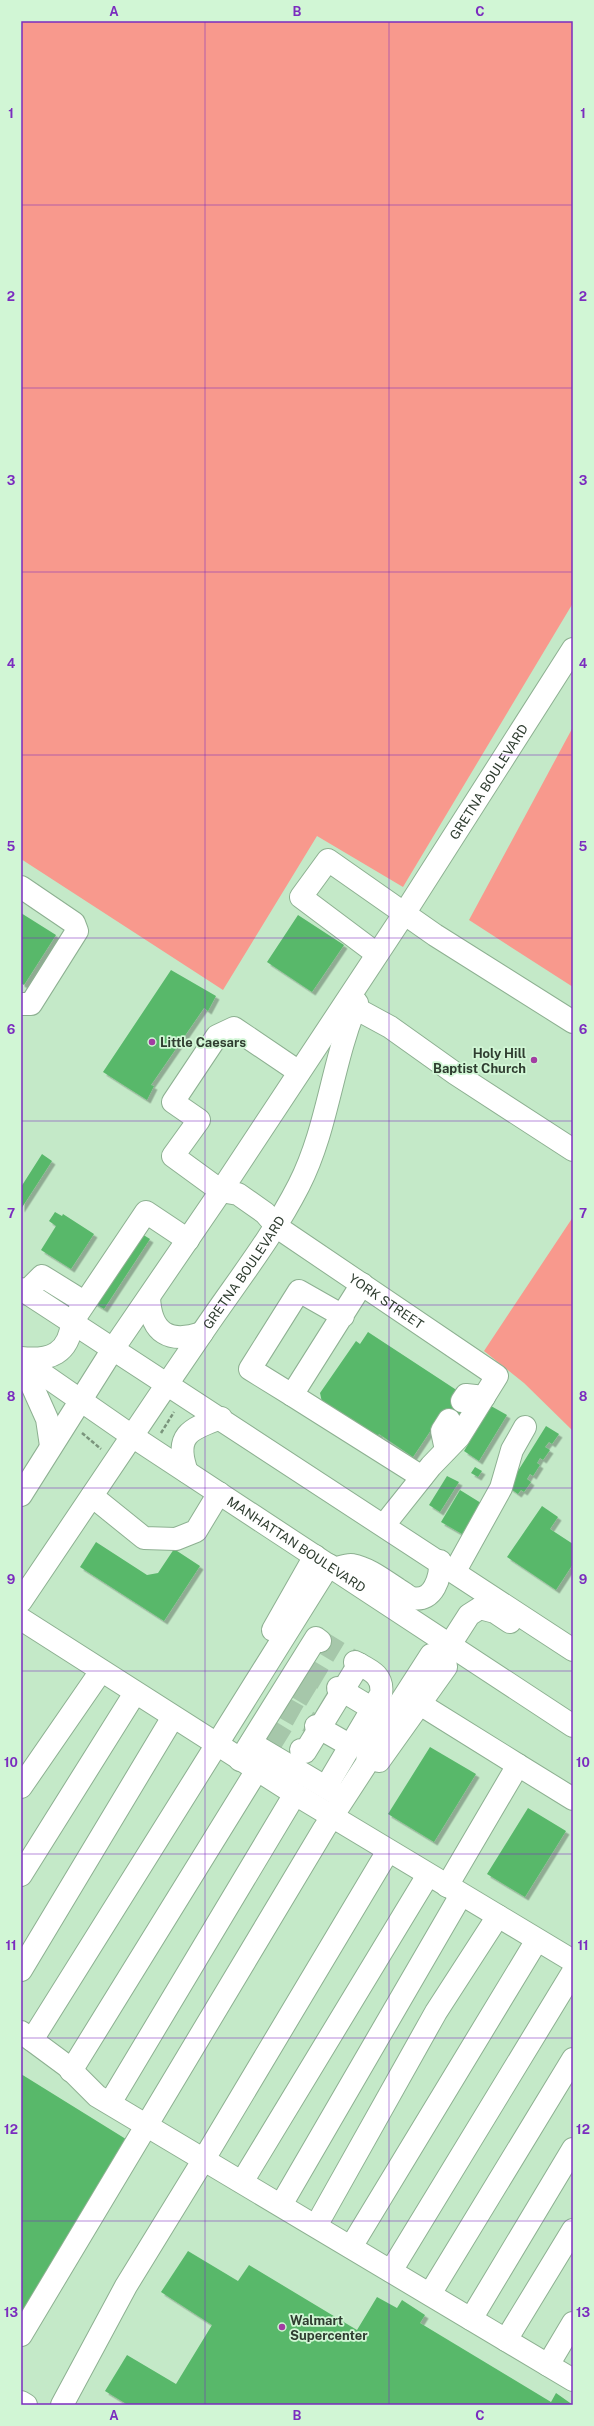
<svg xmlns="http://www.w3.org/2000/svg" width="594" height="2426" font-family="'Public Sans',sans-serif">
<defs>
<filter id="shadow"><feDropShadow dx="3.5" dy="3.5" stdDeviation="0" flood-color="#0004"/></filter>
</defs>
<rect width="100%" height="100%" fill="#c4e9c8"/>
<!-- green -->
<path fill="#f8998d" d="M 21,21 L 573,21 L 573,603 L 403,887 L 317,836 L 223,990 L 21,859 Z
M 573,727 L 573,987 L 469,920 Z
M 573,1217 L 573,1431 L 524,1383 L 484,1351 Z"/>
<!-- building -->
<path fill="#59b86b" filter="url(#shadow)" d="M 21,913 L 56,935 L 24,985 L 21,983 Z
M 298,915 L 344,945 L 312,992 L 267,962 Z
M 171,970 L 216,996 L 208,1011 L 204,1008 L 151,1085 L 154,1086 L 147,1100 L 103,1072 Z
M 42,1154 L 52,1161 L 21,1209 L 21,1187 Z
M 55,1212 L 62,1216 L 63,1214 L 94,1234 L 71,1269 L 41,1250 L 56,1226 L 49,1221 Z
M 137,1231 L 150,1239 L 104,1309 L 91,1301 Z
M 368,1332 L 458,1391 L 466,1404 L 454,1423 L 441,1415 L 413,1457 L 379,1434 L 375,1440 L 323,1407 L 320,1393 L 356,1341 L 360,1344 Z
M 491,1406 L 507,1415 L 479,1461 L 464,1451 Z
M 546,1426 L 559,1434 L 552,1444 L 549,1442 L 545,1447 L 550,1450 L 543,1460 L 540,1458 L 537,1463 L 540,1465 L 533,1476 L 530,1474 L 527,1479 L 531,1482 L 524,1492 L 521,1490 L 518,1494 L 508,1487 Z
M 475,1467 L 482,1471 L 478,1477 L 471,1473 Z
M 447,1476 L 459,1482 L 440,1512 L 429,1505 Z
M 460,1490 L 481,1503 L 462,1534 L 441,1522 Z
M 542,1506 L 558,1517 L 550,1529 L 573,1544 L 573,1564 L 556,1590 L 507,1557 Z
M 96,1542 L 147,1575 L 158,1573 L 174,1549 L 200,1566 L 164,1621 L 80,1567 Z
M 430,1747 L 476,1774 L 434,1842 L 388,1814 Z
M 528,1808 L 566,1831 L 525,1897 L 487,1874 Z
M 21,2074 L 129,2141 L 21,2315 Z
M 188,2251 L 238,2281 L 249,2265 L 357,2330 L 377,2297 L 397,2308 L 402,2300 L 425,2315 L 420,2323 L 551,2402 L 556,2393 L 573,2405 L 128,2405 L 105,2391 L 127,2355 L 176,2384 L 212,2325 L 161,2292 Z"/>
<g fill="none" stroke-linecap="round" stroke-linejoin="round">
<!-- minor-tunnel -->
<path stroke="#a6c7aa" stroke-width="22" stroke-dasharray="22 11" stroke-linecap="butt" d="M 320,1641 L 355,1662
M 304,1668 L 338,1688
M 293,1685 L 328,1706
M 279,1705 L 316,1726
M 267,1729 L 301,1750"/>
<defs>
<g id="minor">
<path d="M 21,887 L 74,923 L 77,931 L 31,1004 L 21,1004"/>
<path d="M 377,954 L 301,897 L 328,860 L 435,935 L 573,1022"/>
<path d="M 355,1008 L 390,1027 L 456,1074 L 573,1150"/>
<path id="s1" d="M 299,1072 L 234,1028 L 217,1036 L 173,1102 L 199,1120 L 173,1156 L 221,1191 L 238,1194 L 265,1213 L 277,1227 L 497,1376 L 459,1437 L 431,1466 L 384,1525"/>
<path d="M 21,1289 L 573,1650"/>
<path d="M 26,1292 L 42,1276 L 84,1302"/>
<path d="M 149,1298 C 151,1333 169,1344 202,1333"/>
<path d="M 343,1316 L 299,1291 L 250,1369 L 292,1395 L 362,1284"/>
<path d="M 21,1358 C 50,1361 69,1354 72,1322 L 146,1212 L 188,1240"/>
<path id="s2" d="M 21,1359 L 132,1436 L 573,1726"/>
<path d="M 21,1361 L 47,1419 L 51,1446"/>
<path d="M 292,1395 L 422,1477"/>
<path d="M 462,1401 L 466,1395 L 484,1397"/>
<path d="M 446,1450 L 442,1431 L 449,1420"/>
<path d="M 187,1472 C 174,1436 189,1429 221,1418"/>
<path id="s3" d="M 21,1495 L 113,1349 L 221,1191 L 404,914 L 573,649"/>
<path d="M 92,1496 L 144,1538 L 176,1539 L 196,1531 L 219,1493"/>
<path d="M 337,1568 C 341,1567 348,1564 352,1565 C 369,1568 385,1581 399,1590 C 403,1592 408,1597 412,1598 C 434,1603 441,1576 440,1561"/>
<path d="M 455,1571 L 501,1488 L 512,1450 L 525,1427"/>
<path id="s4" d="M 21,1601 C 81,1512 141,1422 202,1333 C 235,1284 272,1238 299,1185 C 328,1128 332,1062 357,1003"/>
<path d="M 21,1619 L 295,1794 L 573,1961"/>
<path d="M 273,1630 L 315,1556"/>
<path d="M 338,1688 L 373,1709"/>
<path d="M 420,1704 L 518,1765 L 447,1886"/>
<path d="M 316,1726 L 351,1746"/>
<path d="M 251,1743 L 337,1794"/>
<path d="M 301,1750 L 305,1752 L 359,1664"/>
<path d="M 240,1760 L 316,1638 L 320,1641"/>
<path d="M 379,1761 L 446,1667 L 444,1654 L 469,1615 L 480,1608 L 495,1612 L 510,1622"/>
<path d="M 518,1765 L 573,1799"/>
<path d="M 21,1787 L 101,1671"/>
<path d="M 326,1787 L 381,1694 C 384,1675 370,1670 355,1662"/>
<path d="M 21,1875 L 135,1693"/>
<path d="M 21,1970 L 173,1717"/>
<path d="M 21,2032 L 67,2066 L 97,2096 L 573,2380"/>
<path d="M 32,2040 L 329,1565"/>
<path d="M 71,2071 L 257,1770"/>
<path d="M 110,2103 L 295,1794"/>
<path d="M 242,2182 L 428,1875"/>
<path d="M 281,2205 L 461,1895"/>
<path d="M 316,2226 L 436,2012 L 498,1916"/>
<path d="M 351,2247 L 537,1940"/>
<path d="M 391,2271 L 573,1972"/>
<path d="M 430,2294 L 573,2059"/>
<path d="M 471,2319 L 573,2149"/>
<path d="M 21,2335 L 324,1829 L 367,1763 L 368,1753 L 431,1655 L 444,1654"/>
<path d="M 506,2340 L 573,2230"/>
<path d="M 548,2365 L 573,2323"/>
<path d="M 21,2402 L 26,2405"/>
<path d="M 62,2405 L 126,2286 L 204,2159 L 388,1851"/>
</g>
</defs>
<!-- minor casing -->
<use href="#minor" stroke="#8db091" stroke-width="24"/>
<!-- path -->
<path stroke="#7a947c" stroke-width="2.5" stroke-dasharray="4 2" stroke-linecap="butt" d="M 82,1433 L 101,1449
M 161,1433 L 174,1412"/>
<!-- minor -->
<use href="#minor" stroke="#fff" stroke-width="22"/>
</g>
<!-- grid -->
<path fill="none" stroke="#7b2cbf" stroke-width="1" stroke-opacity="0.55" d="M 205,21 L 205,2405M 389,21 L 389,2405M 21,205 L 573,205M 21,388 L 573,388M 21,572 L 573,572M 21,755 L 573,755M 21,938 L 573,938M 21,1121 L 573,1121M 21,1305 L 573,1305M 21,1488 L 573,1488M 21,1671 L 573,1671M 21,1854 L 573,1854M 21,2038 L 573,2038M 21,2221 L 573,2221"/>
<!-- markers -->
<g fill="#a23da2" stroke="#d1f6d5" stroke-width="1.5">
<circle cx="152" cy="1042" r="4"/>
<circle cx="534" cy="1060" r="4"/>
<circle cx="282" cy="2327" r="4"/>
</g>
<g text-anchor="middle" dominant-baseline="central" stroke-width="3.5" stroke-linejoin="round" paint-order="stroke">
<!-- street labels -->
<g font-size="13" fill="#2f3d30" stroke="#d1f6d5">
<text stroke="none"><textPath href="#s3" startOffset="853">GRETNA BOULEVARD</textPath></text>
<text stroke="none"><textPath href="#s4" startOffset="397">GRETNA BOULEVARD</textPath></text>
<text stroke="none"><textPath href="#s1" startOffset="513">YORK STREET</textPath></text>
<text stroke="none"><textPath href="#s2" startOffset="332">MANHATTAN BOULEVARD</textPath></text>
</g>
<!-- poi labels -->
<g font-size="13" font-weight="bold" fill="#2f3d30" stroke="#d1f6d5" text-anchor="start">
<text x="160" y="1042">Little Caesars</text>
<text x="526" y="1053" text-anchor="end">Holy Hill<tspan x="526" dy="15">Baptist Church</tspan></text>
<text x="290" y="2320">Walmart<tspan x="290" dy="15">Supercenter</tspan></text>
</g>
</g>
<!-- border -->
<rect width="594" height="2426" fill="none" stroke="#d1f6d5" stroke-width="44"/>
<rect x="22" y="22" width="550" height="2382" fill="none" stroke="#7b2cbf" stroke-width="1.5"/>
<g font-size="13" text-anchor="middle" font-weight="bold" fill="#7b2cbf">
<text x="114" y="16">A</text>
<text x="297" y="16">B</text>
<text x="480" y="16">C</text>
<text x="11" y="118">1</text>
<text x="583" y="118">1</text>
<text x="11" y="301">2</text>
<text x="583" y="301">2</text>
<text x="11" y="485">3</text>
<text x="583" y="485">3</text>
<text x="11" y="668">4</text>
<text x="583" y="668">4</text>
<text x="11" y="851">5</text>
<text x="583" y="851">5</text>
<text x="11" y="1034">6</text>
<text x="583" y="1034">6</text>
<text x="11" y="1218">7</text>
<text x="583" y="1218">7</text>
<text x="11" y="1401">8</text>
<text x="583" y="1401">8</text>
<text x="11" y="1584">9</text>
<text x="583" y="1584">9</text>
<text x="11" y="1767">10</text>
<text x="583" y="1767">10</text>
<text x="11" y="1950">11</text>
<text x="583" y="1950">11</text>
<text x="11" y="2134">12</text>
<text x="583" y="2134">12</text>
<text x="11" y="2317">13</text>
<text x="583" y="2317">13</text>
<text x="114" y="2420">A</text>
<text x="297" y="2420">B</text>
<text x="480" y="2420">C</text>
</g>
</svg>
